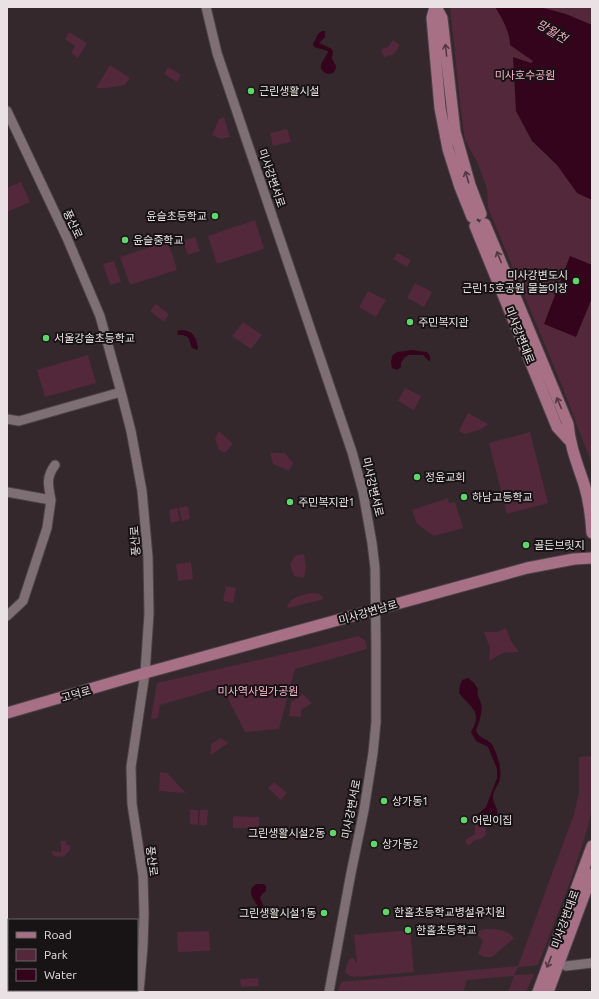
<svg xmlns="http://www.w3.org/2000/svg" width="599" height="999" font-family="Ubuntu,'Noto Sans KR',sans-serif">
<rect width="100%" height="100%" fill="#34282c"/>
<!-- green -->
<path fill="#53283a" d="M 450,7 L 592,7 L 592,464 L 562,386 L 488,208 L 487,189 L 478,164 L 465,140 L 461,111 Z
M 69,32 L 87,43 L 78,58 L 71,53 L 75,46 L 65,39 Z
M 393,40 L 400,45 L 394,54 L 384,57 L 381,49 L 388,47 Z
M 110,65 L 130,78 L 125,85 L 107,88 L 96,88 Z
M 168,67 L 181,75 L 177,82 L 164,74 Z
M 224,117 L 230,137 L 221,139 L 212,135 L 219,119 Z
M 287,129 L 291,142 L 273,146 L 270,133 Z
M 21,182 L 30,202 L 7,212 L 7,188 Z
M 255,220 L 264,249 L 217,264 L 208,236 Z
M 195,237 L 200,251 L 188,255 L 183,241 Z
M 168,241 L 177,270 L 130,285 L 120,257 Z
M 397,253 L 411,260 L 407,267 L 394,259 Z
M 114,261 L 121,282 L 110,285 L 103,264 Z
M 415,283 L 432,292 L 424,307 L 407,298 Z
M 368,291 L 386,300 L 376,317 L 359,307 Z
M 156,304 L 169,314 L 164,322 L 150,311 Z
M 243,322 L 262,335 L 251,349 L 232,336 Z
M 88,355 L 96,383 L 45,397 L 37,370 Z
M 405,388 L 421,396 L 414,410 L 398,401 Z
M 468,413 L 488,424 L 482,429 L 465,434 L 459,431 Z
M 219,431 L 233,444 L 225,453 L 219,450 L 215,439 Z
M 530,432 L 548,503 L 507,514 L 489,443 Z
M 270,453 L 285,453 L 293,463 L 289,471 L 273,464 Z
M 448,498 L 449,503 L 455,502 L 463,528 L 434,536 L 417,524 L 412,510 Z
M 188,506 L 190,519 L 182,521 L 179,508 Z
M 177,508 L 180,521 L 171,523 L 169,510 Z
M 304,554 L 306,567 L 304,578 L 294,576 L 290,564 L 295,556 Z
M 191,562 L 193,579 L 178,581 L 176,564 Z
M 226,586 L 236,588 L 233,603 L 223,601 Z
M 312,593 L 320,594 L 324,599 L 288,608 L 287,607 C 291,596 302,595 312,593 Z
M 506,628 L 511,641 L 519,652 L 503,653 L 489,661 L 490,648 L 484,632 L 497,632 Z
M 358,636 L 365,640 L 367,649 L 295,669 L 279,729 L 245,732 L 222,687 L 160,705 L 158,718 L 151,719 L 157,683 L 315,647 Z
M 303,694 L 312,703 L 301,710 L 301,717 L 289,716 L 291,702 Z
M 221,738 L 228,743 L 211,755 L 211,744 Z
M 592,756 L 592,808 L 588,827 L 572,877 L 538,965 L 518,967 L 514,975 L 534,974 L 526,992 L 508,992 L 514,976 L 467,980 L 463,992 L 338,992 L 341,982 L 518,966 L 574,814 L 579,793 L 579,757 Z
M 160,772 L 167,773 L 186,793 L 159,791 Z
M 274,782 L 287,793 L 281,800 L 268,788 Z
M 190,810 L 198,810 L 198,825 L 190,824 Z
M 200,810 L 208,810 L 207,825 L 199,825 Z
M 233,816 L 259,817 L 259,828 L 233,828 Z
M 480,822 C 486,825 486,829 486,835 L 481,839 L 475,840 L 468,846 L 465,840 L 475,834 L 475,823 Z
M 61,841 L 66,841 L 66,845 L 70,845 L 70,850 L 63,857 L 54,856 L 51,851 L 61,852 Z
M 485,929 C 497,929 506,929 514,938 L 492,957 L 484,957 L 478,954 L 483,940 L 478,936 L 479,931 Z
M 410,930 L 414,972 L 358,977 L 358,975 L 355,977 C 351,976 347,976 345,971 L 349,959 L 354,958 L 357,964 L 354,935 Z
M 209,931 L 210,951 L 178,952 L 177,932 Z
M 258,978 L 259,986 L 241,987 L 240,979 Z"/>
<!-- water -->
<path fill="#34041c" d="M 495,7 L 540,7 L 566,14 L 592,25 L 592,200 L 577,193 L 557,165 L 532,141 L 516,111 L 513,57 L 531,63 L 533,61 L 510,45 C 510,32 502,18 495,7 Z
M 322,31 L 325,31 L 325,37 L 319,43 L 332,49 L 333,52 L 332,59 L 336,66 C 336,68 335,71 334,72 C 330,76 322,73 321,68 C 320,62 327,57 328,51 L 314,47 L 313,44 L 318,34 Z
M 570,256 L 592,265 L 592,298 L 576,337 L 544,324 Z
M 181,330 C 193,330 197,338 198,349 L 197,350 L 192,348 C 188,338 190,335 178,335 L 177,331 Z
M 412,350 L 427,352 L 430,356 L 430,362 L 423,355 L 409,355 L 404,358 L 401,363 L 401,367 L 397,370 L 392,368 L 391,362 L 392,356 L 397,352 Z
M 468,678 L 474,683 L 478,689 C 476,696 480,698 481,704 C 483,711 479,723 476,730 C 478,739 489,738 493,746 C 498,757 503,771 499,782 C 497,787 493,791 493,797 C 493,806 499,806 497,817 L 489,819 L 479,819 L 476,816 L 486,807 L 497,778 L 497,769 L 488,747 L 476,741 L 471,732 C 483,711 471,708 459,693 L 460,685 L 462,680 Z
M 256,884 L 264,884 L 266,886 L 266,891 L 262,894 L 260,898 L 267,914 L 264,917 L 259,916 C 259,912 259,908 257,905 C 253,898 246,891 256,884 Z"/>
<g fill="none" stroke-linecap="round" stroke-linejoin="round">
<defs>
<path id="minor" d="M 206,7 L 217,53 L 352,452 L 363,492 L 372,543 L 375,568 L 376,645 L 376,722 L 373,753 L 364,810 L 351,873 L 329,992
M 7,111 L 67,238 L 100,316 L 121,392 L 131,431 L 142,491 L 148,557 L 149,614 L 145,673 L 131,767 L 132,804 L 143,876 L 144,914 L 143,946 L 139,992
M 7,419 L 19,421 L 121,392
M 7,492 L 51,500 L 47,528 L 23,601 L 7,616
M 51,500 C 48,485 46,477 55,465
M 566,966 L 592,963"/>
<path id="major" d="M 435,7 L 432,18 L 440,108 L 448,149 L 460,187 L 472,217
M 436,7 L 442,18 L 455,132 L 470,185 L 481,214
M 485,224 L 568,424 C 570,446 577,463 584,484 C 589,500 591,517 592,533
M 475,226 L 557,427 L 569,440
M 7,713 L 145,673 L 527,568 L 574,559 L 592,558
M 538,992 L 592,846
M 548,992 L 592,874"/>
</defs>
<!-- minor casing -->
<use href="#minor" stroke="#4d4346" stroke-width="11"/>
<!-- major casing -->
<use href="#major" stroke="#4d4346" stroke-width="13"/>
<!-- minor -->
<use href="#minor" stroke="#7e6f74" stroke-width="9"/>
<!-- major -->
<use href="#major" stroke="#a77085" stroke-width="11"/>
</g>
<!-- one-way arrows -->
<defs><path id="oneway-shaft" d="M-6 0H5M1.5-3L5.5 0L1.5 3" fill="none" stroke-width="1.6" stroke-linecap="round" stroke-linejoin="round"/></defs>
<g stroke="#513841">
<use href="#oneway-shaft" transform="translate(446 50) rotate(-96)"/>
<use href="#oneway-shaft" transform="translate(467 177) rotate(-106)"/>
<use href="#oneway-shaft" transform="translate(499 257) rotate(-112)"/>
<use href="#oneway-shaft" transform="translate(559 403) rotate(-113)"/>
<use href="#oneway-shaft" transform="translate(549 962) rotate(111)"/>
</g>
<!-- markers -->
<g fill="#5fd56b" stroke="#181314" stroke-width="1.5">
<circle cx="251" cy="91" r="4"/>
<circle cx="215" cy="216" r="4"/>
<circle cx="125" cy="240" r="4"/>
<circle cx="576" cy="281" r="4"/>
<circle cx="410" cy="322" r="4"/>
<circle cx="46" cy="338" r="4"/>
<circle cx="417" cy="477" r="4"/>
<circle cx="464" cy="497" r="4"/>
<circle cx="290" cy="502" r="4"/>
<circle cx="526" cy="545" r="4"/>
<circle cx="384" cy="801" r="4"/>
<circle cx="464" cy="820" r="4"/>
<circle cx="333" cy="833" r="4"/>
<circle cx="374" cy="844" r="4"/>
<circle cx="386" cy="912" r="4"/>
<circle cx="324" cy="913" r="4"/>
<circle cx="408" cy="930" r="4"/>
</g>
<g text-anchor="middle" dominant-baseline="central" stroke-width="4" stroke-linejoin="round" paint-order="stroke">
<!-- park labels -->
<g font-size="11" fill="#f9b3cc" stroke="#181314">
<text x="525" y="75">미사호수공원</text>
<text x="258" y="691">미사역사일가공원</text>
</g>
<!-- poi labels -->
<g font-size="11" fill="#e9e1e3" stroke="#181314" text-anchor="start">
<text x="259" y="91">근린생활시설</text>
<text x="207" y="216" text-anchor="end">윤슬초등학교</text>
<text x="133" y="240">윤슬중학교</text>
<text x="568" y="275" text-anchor="end">미사강변도시<tspan x="568" dy="13">근린15호공원 물놀이장</tspan></text>
<text x="418" y="322">주민복지관</text>
<text x="54" y="338">서울강솔초등학교</text>
<text x="425" y="477">정윤교회</text>
<text x="472" y="497">하남고등학교</text>
<text x="298" y="502">주민복지관1</text>
<text x="534" y="545">골든브릿지</text>
<text x="392" y="801">상가동1</text>
<text x="472" y="820">어린이집</text>
<text x="325" y="833" text-anchor="end">그린생활시설2동</text>
<text x="382" y="844">상가동2</text>
<text x="394" y="912">한홀초등학교병설유치원</text>
<text x="316" y="913" text-anchor="end">그린생활시설1동</text>
<text x="416" y="930">한홀초등학교</text>
</g>
<!-- street labels -->
<g font-size="11" fill="#e9e1e3" stroke="#181314">
<text transform="translate(272 178) rotate(71)">미사강변서로</text>
<text transform="translate(73 224) rotate(65)">풍산로</text>
<text transform="translate(520 335) rotate(68)">미사강변대로</text>
<text transform="translate(373 487) rotate(77)">미사강변서로</text>
<text transform="translate(135 541) rotate(-94)">풍산로</text>
<text transform="translate(368 612) rotate(-16)">미사강변남로</text>
<text transform="translate(76 694) rotate(-16)">고덕로</text>
<text transform="translate(351 809) rotate(-79)">미사강변서로</text>
<text transform="translate(152 861) rotate(83)">풍산로</text>
<text transform="translate(565 919) rotate(-70)">미사강변대로</text>
</g>
<!-- water labels -->
<g font-size="12" font-style="italic" fill="#f5aec8" stroke="#181314">
<text transform="translate(552 31) rotate(30)">망월천</text>
</g>
</g>
<!-- border -->
<rect width="599" height="999" fill="none" stroke="#e9e1e3" stroke-width="16"/>
<!-- legend -->
<rect x="8" y="919" width="130" height="72" fill="#181314" stroke="#6c6567"/>
<rect x="16" y="932" width="20" height="6" fill="#a77085" stroke="#6c6567"/>
<text x="44" y="939" font-size="12" fill="#e9e1e3">Road</text>
<rect x="16" y="949" width="20" height="12" fill="#53283a" stroke="#6c6567"/>
<text x="44" y="959" font-size="12" fill="#e9e1e3">Park</text>
<rect x="16" y="969" width="20" height="12" fill="#34041c" stroke="#6c6567"/>
<text x="44" y="979" font-size="12" fill="#e9e1e3">Water</text>
</svg>
